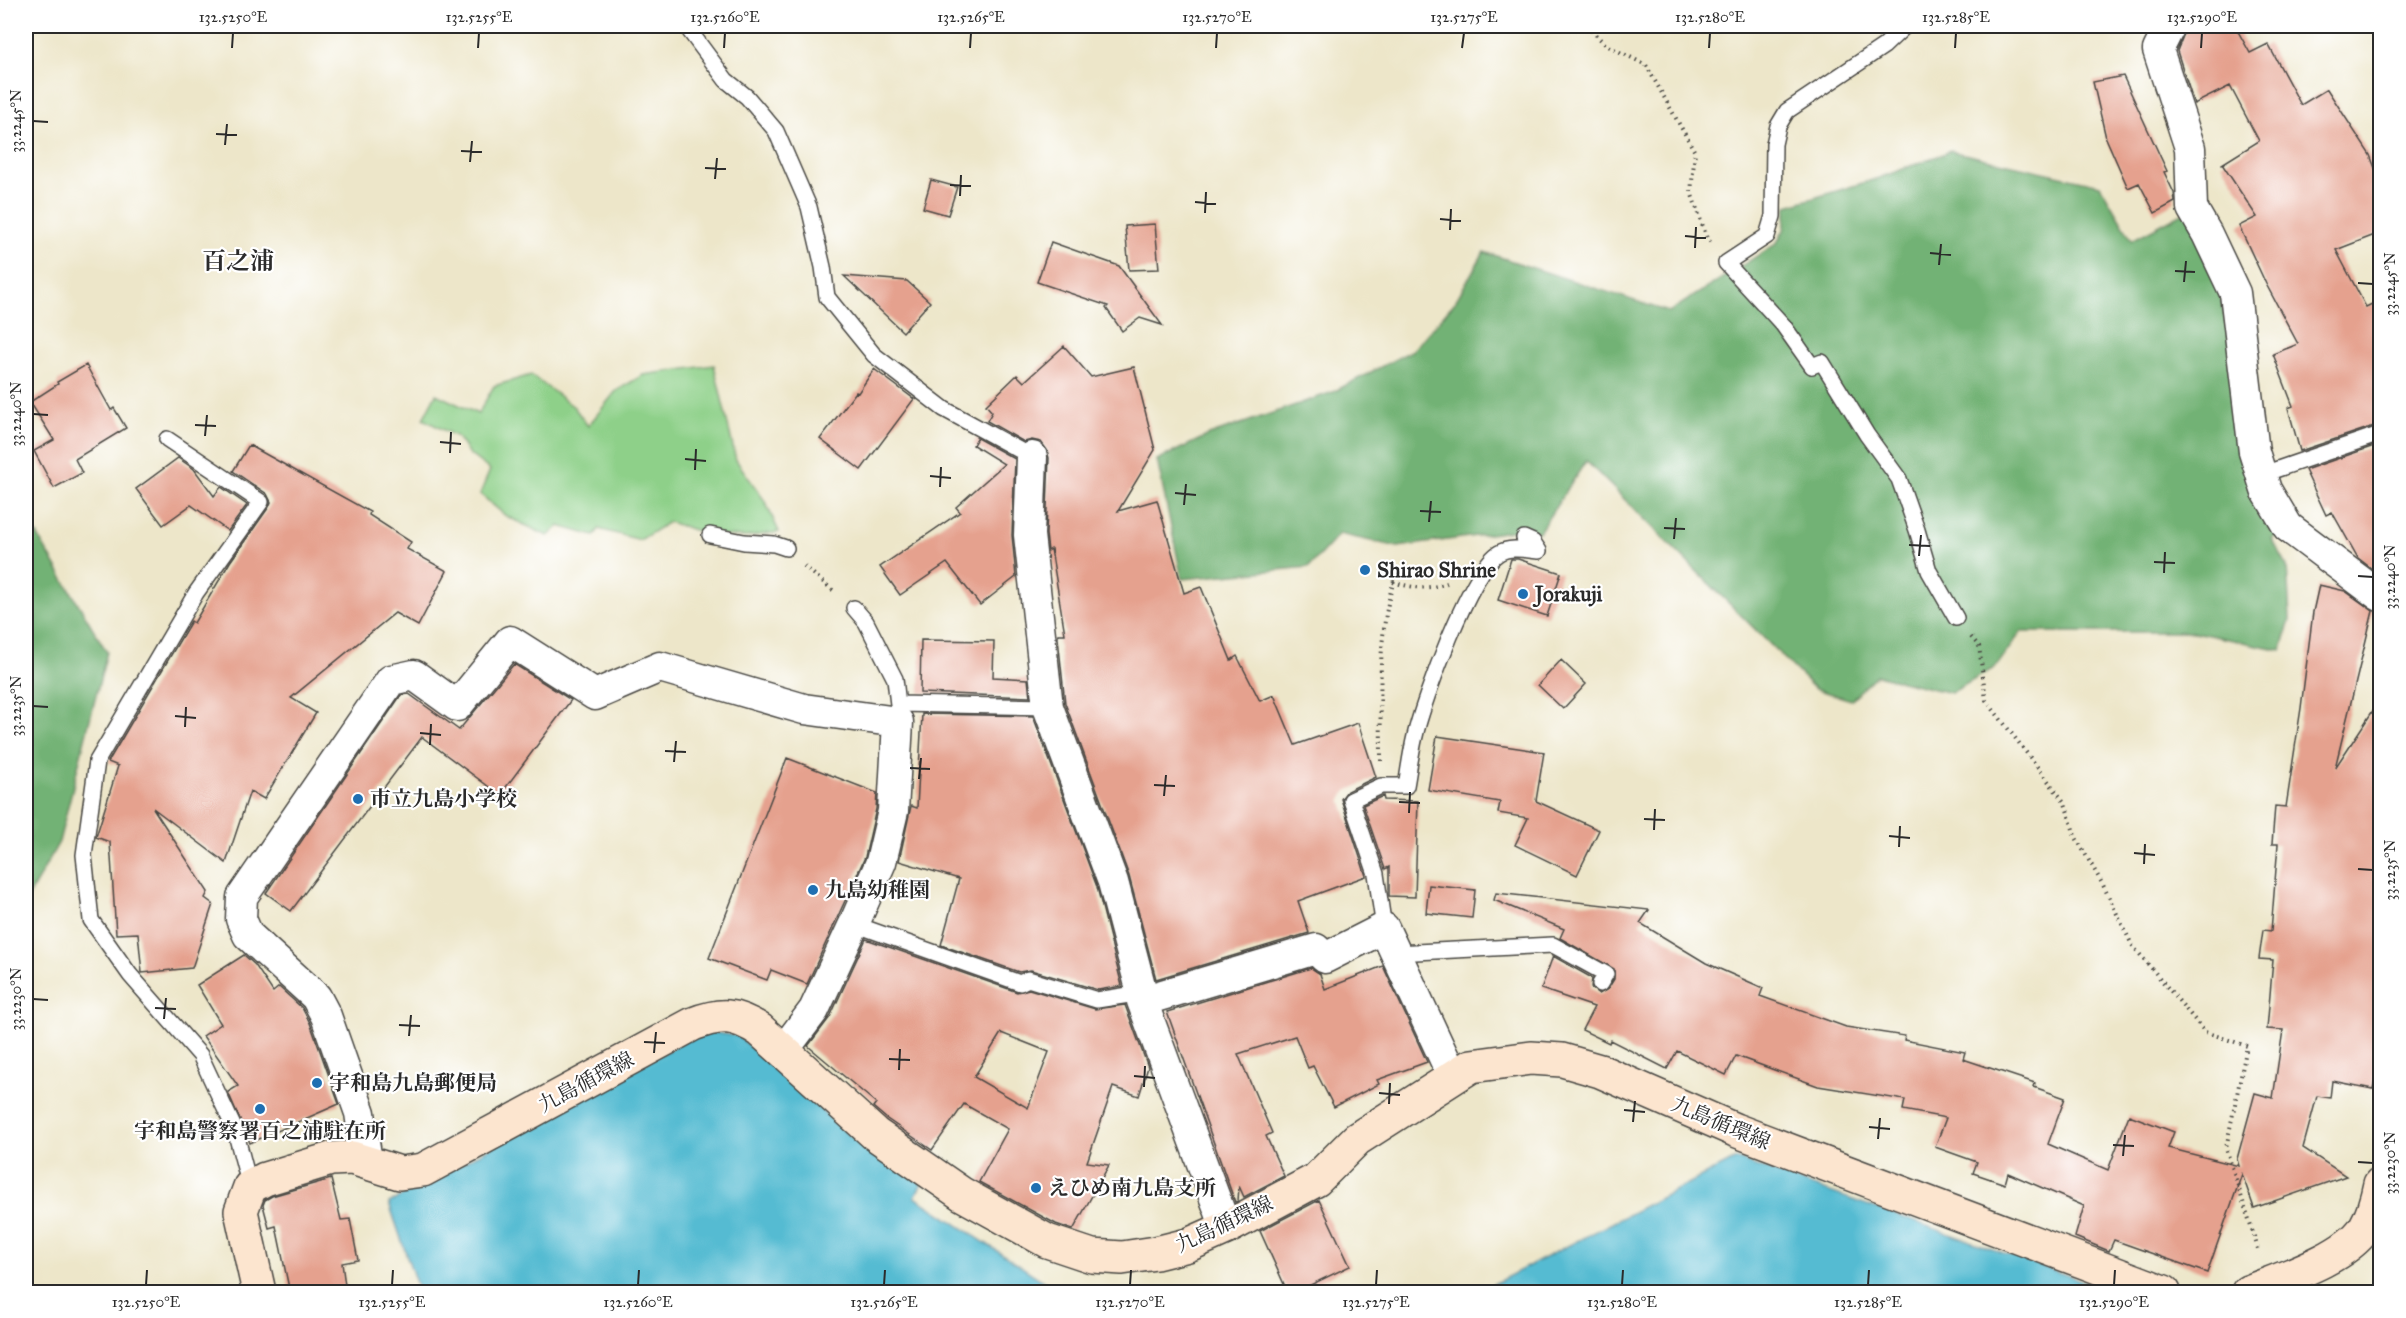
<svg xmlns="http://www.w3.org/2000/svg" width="2406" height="1318" font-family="'IM FELL Great Primer','Noto Serif JP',serif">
<rect width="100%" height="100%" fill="#fff"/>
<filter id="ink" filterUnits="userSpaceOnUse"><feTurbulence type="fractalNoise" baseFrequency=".0167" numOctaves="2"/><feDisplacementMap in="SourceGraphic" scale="12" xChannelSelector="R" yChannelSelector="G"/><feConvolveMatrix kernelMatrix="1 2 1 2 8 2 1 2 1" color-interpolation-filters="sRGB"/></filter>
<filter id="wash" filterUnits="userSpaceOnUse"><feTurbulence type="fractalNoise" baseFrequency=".008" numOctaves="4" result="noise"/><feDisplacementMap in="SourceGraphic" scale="24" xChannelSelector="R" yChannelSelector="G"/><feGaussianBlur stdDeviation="1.35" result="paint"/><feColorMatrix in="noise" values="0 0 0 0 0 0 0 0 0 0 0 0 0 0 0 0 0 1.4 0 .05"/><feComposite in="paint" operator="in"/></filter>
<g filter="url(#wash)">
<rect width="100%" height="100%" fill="#ede6c9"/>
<!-- green -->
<path fill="#8ed089" stroke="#5c7e5a" stroke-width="1.5" d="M 714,365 L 736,460 L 765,501 L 779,532 L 745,537 L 710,535 L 669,522 L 640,540 L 599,529 L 594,536 L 559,526 L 548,536 L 506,516 L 480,494 L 490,470 L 469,454 L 457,437 L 423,419 L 436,394 L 478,414 L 494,386 L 531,375 L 574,407 L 588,426 L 616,391 L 643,375 Z"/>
<!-- forest -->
<path fill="#72b275" stroke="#4e6e50" stroke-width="1.5" d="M 1951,151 L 2100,185 L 2132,240 L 2192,208 L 2207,234 L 2254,452 L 2288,527 L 2272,539 L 2287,566 L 2290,619 L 2282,650 L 2194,632 L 2021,632 L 1996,667 L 1951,693 L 1876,675 L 1851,700 L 1815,689 L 1586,461 L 1539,532 L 1518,530 L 1398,547 L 1339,534 L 1309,567 L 1182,579 L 1157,460 L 1209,435 L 1333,392 L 1413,350 L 1455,302 L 1484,252 L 1669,312 L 1776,244 L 1784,230 L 1787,206 L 1879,178 Z
M 26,516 L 107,652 L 59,842 L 26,901 Z"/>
<!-- water -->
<path fill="#55bbd2" stroke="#40737e" stroke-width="1.5" d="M 703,1031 L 738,1036 L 863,1147 L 922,1183 L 915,1197 L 1060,1292 L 419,1292 L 389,1203 Z
M 1736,1159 L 2115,1292 L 1478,1292 Z"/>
<g id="blocks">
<!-- building -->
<path fill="#e5a18e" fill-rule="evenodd" d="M 2187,26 L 2235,26 L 2250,53 L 2268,44 L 2301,105 L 2327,89 L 2370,155 L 2380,181 L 2380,233 L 2336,250 L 2366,307 L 2380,300 L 2380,424 L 2300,451 L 2288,408 L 2293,406 L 2273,354 L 2298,344 L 2266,284 L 2239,226 L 2257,217 L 2222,164 L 2259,141 L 2230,86 L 2194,104 L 2177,51 Z
M 2123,76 L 2167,171 L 2164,172 L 2174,193 L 2175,202 L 2155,213 L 2139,183 L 2128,188 L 2106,138 L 2093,82 Z
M 931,180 L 957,187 L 948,215 L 923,208 Z
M 1155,224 L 1159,269 L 1129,270 L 1125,226 Z
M 1051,242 L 1119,266 L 1162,325 L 1140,318 L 1122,331 L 1106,308 L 1108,306 L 1037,282 Z
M 844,276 L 907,281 L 930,302 L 903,332 Z
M 1064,346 L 1091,377 L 1134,367 L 1155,450 L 1118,511 L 1157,500 L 1184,593 L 1201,587 L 1231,660 L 1237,656 L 1260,701 L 1274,695 L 1295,745 L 1358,723 L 1376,777 L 1347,791 L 1341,799 L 1366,876 L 1298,901 L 1309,933 L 1156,979 L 1129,876 L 1065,703 L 1058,638 L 1058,634 L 1065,634 L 1051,549 L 1048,551 L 1046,534 L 1049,458 L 1047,450 L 1041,442 L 1032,440 L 1024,442 L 987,421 L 992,412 L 986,405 L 1017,375 L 1024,382 Z
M 86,365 L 111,410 L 114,408 L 126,428 L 75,459 L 82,473 L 54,488 L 34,451 L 54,440 L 30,402 L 58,384 L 57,382 Z
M 874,369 L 914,399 L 861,470 L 820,439 L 856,392 L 858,393 Z
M 977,438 L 1015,459 L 1012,535 L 1016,577 L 980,605 L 947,563 L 900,595 L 880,567 L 960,512 L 956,507 L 1004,464 L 973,445 Z
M 2380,444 L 2380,575 L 2358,558 L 2332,512 L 2326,515 L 2305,470 Z
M 249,445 L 370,512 L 369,515 L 411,542 L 407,549 L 447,571 L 418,626 L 395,613 L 291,698 L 316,713 L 264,799 L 250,791 L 226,863 L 153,808 L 208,892 L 205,898 L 213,904 L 192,968 L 142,973 L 138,933 L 116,934 L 110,842 L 96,837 L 118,766 L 108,762 L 191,621 L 194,623 L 230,562 L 269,507 L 271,502 L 267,494 L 233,471 Z
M 178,458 L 194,469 L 214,496 L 221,487 L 247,505 L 228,531 L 191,505 L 163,525 L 136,489 Z
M 1511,559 L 1518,559 L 1561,573 L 1547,616 L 1498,600 Z
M 2319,585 L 2345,591 L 2373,611 L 2335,768 L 2380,700 L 2380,1053 L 2373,1089 L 2332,1081 L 2330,1098 L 2317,1096 L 2303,1148 L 2346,1176 L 2254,1208 L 2242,1174 L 2207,1273 L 2114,1240 L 2109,1251 L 2075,1237 L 2084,1206 L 2008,1173 L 2005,1184 L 1973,1173 L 1977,1162 L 1935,1147 L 1946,1118 L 1903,1110 L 1905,1100 L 1818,1086 L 1736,1056 L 1726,1075 L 1677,1051 L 1667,1069 L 1610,1040 L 1609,1043 L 1582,1030 L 1594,1007 L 1541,989 L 1553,956 L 1592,978 L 1591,988 L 1599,994 L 1608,989 L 1614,979 L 1614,969 L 1560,938 L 1564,929 L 1494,900 L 1496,893 L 1649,910 L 1640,923 L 1706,963 L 1763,988 L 1760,996 L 1846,1027 L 1905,1036 L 1904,1040 L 1965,1052 L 1963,1059 L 2035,1083 L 2034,1087 L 2065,1098 L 2048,1144 L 2108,1170 L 2129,1115 L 2174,1132 L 2168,1148 L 2239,1166 L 2237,1159 L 2255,1093 L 2273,1098 L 2283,1030 L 2267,1029 L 2273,960 L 2259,959 L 2263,930 L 2271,931 L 2278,844 L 2272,844 L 2275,806 L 2286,807 L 2301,708 L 2313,612 Z
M 921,640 L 994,641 L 993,677 L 1028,679 L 1030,697 L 920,693 Z
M 1561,660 L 1586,684 L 1563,709 L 1538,685 Z
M 514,664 L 571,700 L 500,795 L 422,737 L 291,911 L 266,893 L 401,695 L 409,694 L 459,730 Z
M 922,714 L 1033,716 L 1097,887 L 1122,986 L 1098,990 L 1031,970 L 1019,972 L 941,945 L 959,879 L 899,861 L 911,806 L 917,808 Z
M 1437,736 L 1544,752 L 1536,801 L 1599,830 L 1577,875 L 1515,845 L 1528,818 L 1498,813 L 1500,802 L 1428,790 Z
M 787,758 L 877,793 L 876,809 L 865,857 L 807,984 L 771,970 L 767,980 L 709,958 Z
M 1383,796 L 1384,800 L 1418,801 L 1415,897 L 1389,896 L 1389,867 L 1385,869 L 1363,805 Z
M 1429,885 L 1475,890 L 1472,918 L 1426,913 Z
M 866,939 L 1017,992 L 1029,989 L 1095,1009 L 1125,1005 L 1148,1067 L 1139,1096 L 1113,1087 L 1087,1162 L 1109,1165 L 1073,1230 L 1056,1224 L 979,1182 L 1008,1129 L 964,1104 L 932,1150 L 887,1119 L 873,1107 L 876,1103 L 808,1046 L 830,1017 ZM 1001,1033 L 1049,1052 L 1028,1108 L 974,1077 Z
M 244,955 L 255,965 L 273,992 L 279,987 L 302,1008 L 310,1023 L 339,1104 L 250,1143 L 228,1092 L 238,1086 L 203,1036 L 221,1024 L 197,985 Z
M 1383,966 L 1427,1062 L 1377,1080 L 1379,1084 L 1334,1107 L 1313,1066 L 1308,1068 L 1295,1036 L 1238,1054 L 1272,1133 L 1266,1136 L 1284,1176 L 1244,1197 L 1239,1186 L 1238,1201 L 1235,1202 L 1167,1012 L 1311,968 L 1320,974 L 1325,989 Z
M 331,1179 L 341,1220 L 350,1219 L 358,1260 L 342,1263 L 346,1293 L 290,1293 L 276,1226 L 269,1228 L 263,1205 L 265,1200 L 272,1196 Z
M 1319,1200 L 1350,1266 L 1294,1293 L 1288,1293 L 1260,1231 Z"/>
</g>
</g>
<g filter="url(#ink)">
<use href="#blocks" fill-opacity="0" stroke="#484743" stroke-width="1.5"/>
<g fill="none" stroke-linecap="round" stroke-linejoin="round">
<defs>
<path id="service" d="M 686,26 L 726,80 L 747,97 L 776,131 L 809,207 L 823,267 L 827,297 L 848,323 L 874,355 L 944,409 L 1032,457
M 1905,26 L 1884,46 L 1787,111 L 1778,126 L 1774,144 L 1773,216 L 1767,236 L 1726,263 L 1783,325 L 1812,366 L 1822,362 L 1867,435 L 1899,479 L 1917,530 L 1929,571 L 1956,618
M 167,439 L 261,502 L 196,593 L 97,761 L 84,855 L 91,920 L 130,975 L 200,1055 L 235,1130 L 250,1187
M 2272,471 L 2380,434
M 710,535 L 744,542 L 774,544 L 786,548
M 854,608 L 866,622 L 895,679 L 899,713
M 899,704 L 1048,707
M 854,924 L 1020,983 L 1028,979 L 1097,1000 L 1142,993
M 1384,928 L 1376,874 L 1351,800 L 1381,786 L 1406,786 C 1409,769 1411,752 1415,736 C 1423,701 1471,569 1499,553 C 1510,546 1527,550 1539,551 L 1533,542 L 1524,538
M 1396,953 L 1553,945 L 1606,974 L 1600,984"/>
<path id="minor" d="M 2170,26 L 2158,50 L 2190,148 L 2192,208 L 2207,234 L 2235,293 L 2254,452 L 2266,490 L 2288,527 L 2380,596
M 1032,457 L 1029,535 L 1048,707 L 1113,882 L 1142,993 L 1142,1001 L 1226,1228
M 1142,1001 L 1316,949 L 1325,958 L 1384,928 L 1453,1077
M 367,1162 L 360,1113 L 326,1016 L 316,997 L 248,935 L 241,919 L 242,897 L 391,680 L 414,675 L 457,706 L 510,641 L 595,695 L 660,667 L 804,709 L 898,722 L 893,811 L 881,862 L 854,924 L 814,1010 L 783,1051"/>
<path id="secondary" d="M 259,1292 L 241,1211 L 250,1187 L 265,1179 L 331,1159 L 352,1158 L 400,1173 L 423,1170 L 693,1024 C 721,1013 735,1014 760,1030 L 875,1134 L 962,1194 L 1047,1241 L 1092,1256 L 1122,1258 L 1156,1253 L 1188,1245 L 1226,1228 L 1316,1180 L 1357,1139 L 1471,1066 L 1531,1058 L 1562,1060 L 1600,1071 L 1735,1130 L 2164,1292
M 2248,1292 C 2282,1278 2344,1259 2365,1228 C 2373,1214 2377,1199 2380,1184"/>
</defs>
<!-- service casing -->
<use href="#service" stroke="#484743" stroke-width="18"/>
<!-- minor casing -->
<use href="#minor" stroke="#484743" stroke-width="33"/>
<!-- secondary casing -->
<use href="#secondary" stroke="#484743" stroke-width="36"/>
<!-- path -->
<path stroke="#484743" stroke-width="4" stroke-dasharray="1.5 4.5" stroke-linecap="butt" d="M 1587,26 L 1606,45 L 1646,65 L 1695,152 L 1691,192 L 1707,238 L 1712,244
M 804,566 L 835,592
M 1393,582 C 1412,588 1428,590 1447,583
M 1971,637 L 1979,646 L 1986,700 L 2065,803 L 2075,836 L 2103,885 L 2132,945 L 2205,1032 L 2247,1046 L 2226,1148 L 2259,1252
M 1381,761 C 1381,700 1376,636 1395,577 L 1386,574"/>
<!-- service -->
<use href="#service" stroke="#fff" stroke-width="15"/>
<!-- minor -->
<use href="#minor" stroke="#fff" stroke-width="30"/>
<!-- secondary -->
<use href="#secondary" stroke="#fce5cf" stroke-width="33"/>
</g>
</g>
<!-- ticks -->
<path fill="none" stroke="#2b2b2b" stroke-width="2" d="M 232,48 L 233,33M 478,48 L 479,33M 724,48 L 725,33M 970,48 L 971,33M 1216,48 L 1217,33M 1462,48 L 1464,33M 1709,48 L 1710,33M 1955,48 L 1956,33M 2201,48 L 2202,33M 33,121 L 48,122M 216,134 L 237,135M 225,145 L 227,124M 461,151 L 482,152M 470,162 L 472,141M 705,168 L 726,169M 715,179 L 717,158M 950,185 L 971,186M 960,196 L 961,175M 1195,202 L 1216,204M 1205,213 L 1206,192M 1440,219 L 1461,221M 1450,230 L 1451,209M 1685,236 L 1706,238M 1695,248 L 1696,227M 1930,253 L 1951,255M 1939,265 L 1941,244M 2175,271 L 2195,272M 2184,282 L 2186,261M 2358,283 L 2373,284M 33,414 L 48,415M 195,425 L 216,426M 205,436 L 207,415M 440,442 L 461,444M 450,453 L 451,432M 685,459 L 706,461M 695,470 L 696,449M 930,476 L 951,478M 940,487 L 941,467M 1175,493 L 1196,495M 1184,505 L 1186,484M 1420,511 L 1441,512M 1429,522 L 1431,501M 1664,528 L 1685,529M 1674,539 L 1676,518M 1909,545 L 1930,546M 1919,556 L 1921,535M 2154,562 L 2175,563M 2164,573 L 2165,552M 2358,576 L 2373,577M 33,706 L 48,707M 175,716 L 196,718M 185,727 L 186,707M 420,733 L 441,735M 430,745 L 431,724M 665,751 L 686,752M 674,762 L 676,741M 910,768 L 930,769M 919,779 L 921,758M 1154,785 L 1175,786M 1164,796 L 1166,775M 1399,802 L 1420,803M 1409,813 L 1410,792M 1644,819 L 1665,820M 1654,830 L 1655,809M 1889,836 L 1910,838M 1899,847 L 1900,826M 2134,853 L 2155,855M 2144,864 L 2145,844M 2358,869 L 2373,870M 33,999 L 48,1000M 155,1008 L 176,1009M 164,1019 L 166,998M 399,1025 L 420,1026M 409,1036 L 411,1015M 644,1042 L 665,1043M 654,1053 L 656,1032M 889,1059 L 910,1060M 899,1070 L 900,1049M 1134,1076 L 1155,1078M 1144,1087 L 1145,1066M 1379,1093 L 1400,1095M 1389,1104 L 1390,1083M 1624,1110 L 1645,1112M 1633,1122 L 1635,1101M 1869,1127 L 1890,1129M 1878,1139 L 1880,1118M 2113,1145 L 2134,1146M 2123,1156 L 2125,1135M 2358,1162 L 2373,1163M 146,1285 L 147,1270M 392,1285 L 393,1270M 638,1285 L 639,1270M 884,1285 L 885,1270M 1130,1285 L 1131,1270M 1376,1285 L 1377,1270M 1622,1285 L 1623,1270M 1868,1285 L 1869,1270M 2114,1285 L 2115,1270"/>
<!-- markers -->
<g fill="#1f6fb2" stroke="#fff" stroke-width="2">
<circle cx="1365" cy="570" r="6"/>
<circle cx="1523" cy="594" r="6"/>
<circle cx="358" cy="799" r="6"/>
<circle cx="813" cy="890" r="6"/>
<circle cx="317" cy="1083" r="6"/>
<circle cx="260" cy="1109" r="6"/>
<circle cx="1036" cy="1188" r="6"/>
</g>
<g text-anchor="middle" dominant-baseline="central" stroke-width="4.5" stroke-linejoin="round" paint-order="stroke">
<!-- poi labels -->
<g font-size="21" font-weight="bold" fill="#2b2b2b" stroke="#fff" text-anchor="start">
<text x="1377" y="570">Shirao Shrine</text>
<text x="1535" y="594">Jorakuji</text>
<text x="370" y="799">市立九島小学校</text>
<text x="825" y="890">九島幼稚園</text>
<text x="329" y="1083">宇和島九島郵便局</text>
<text x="260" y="1131" text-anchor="middle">宇和島警察署百之浦駐在所</text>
<text x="1048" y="1188">えひめ南九島支所</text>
</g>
<!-- street labels -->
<g font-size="21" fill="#2b2b2b" stroke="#fff">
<text transform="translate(586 1082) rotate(-28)">九島循環線</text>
<text transform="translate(1721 1123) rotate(23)">九島循環線</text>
<text transform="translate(1224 1224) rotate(-25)">九島循環線</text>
</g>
<!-- quarter labels -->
<g font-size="24" font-weight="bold" fill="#2b2b2b" stroke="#fff">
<text x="238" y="261">百之浦</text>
</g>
</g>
<!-- margin -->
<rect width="2406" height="1318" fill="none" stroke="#fff" stroke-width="66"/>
<rect x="33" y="33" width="2340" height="1252" fill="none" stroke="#2b2b2b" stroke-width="2"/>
<g font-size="15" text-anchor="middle" fill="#2b2b2b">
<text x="233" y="22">132.5250°E</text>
<text x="479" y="22">132.5255°E</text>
<text x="725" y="22">132.5260°E</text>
<text x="971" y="22">132.5265°E</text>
<text x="1217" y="22">132.5270°E</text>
<text x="1464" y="22">132.5275°E</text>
<text x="1710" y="22">132.5280°E</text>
<text x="1956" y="22">132.5285°E</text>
<text x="2202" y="22">132.5290°E</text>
<text transform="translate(16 121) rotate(-90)" y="5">33.2245°N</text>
<text transform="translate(2390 284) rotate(-90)" y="5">33.2245°N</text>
<text transform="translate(16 414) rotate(-90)" y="5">33.2240°N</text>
<text transform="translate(2390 577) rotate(-90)" y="5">33.2240°N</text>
<text transform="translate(16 706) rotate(-90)" y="5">33.2235°N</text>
<text transform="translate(2390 870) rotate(-90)" y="5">33.2235°N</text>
<text transform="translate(16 999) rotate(-90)" y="5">33.2230°N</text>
<text transform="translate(2390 1163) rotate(-90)" y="5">33.2230°N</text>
<text x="146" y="1307">132.5250°E</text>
<text x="392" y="1307">132.5255°E</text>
<text x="638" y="1307">132.5260°E</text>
<text x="884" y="1307">132.5265°E</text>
<text x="1130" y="1307">132.5270°E</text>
<text x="1376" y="1307">132.5275°E</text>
<text x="1622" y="1307">132.5280°E</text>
<text x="1868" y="1307">132.5285°E</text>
<text x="2114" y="1307">132.5290°E</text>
</g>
</svg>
